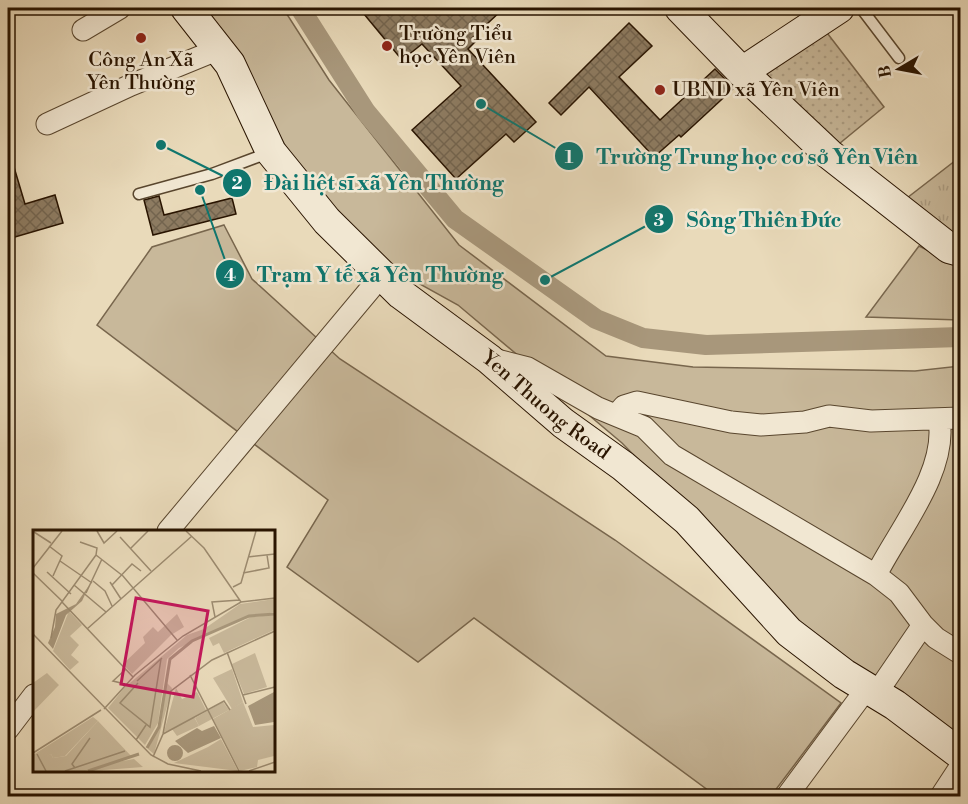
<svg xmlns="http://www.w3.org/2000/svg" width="968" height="804" font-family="'Libre Bodoni',serif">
<defs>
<pattern id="grass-tufts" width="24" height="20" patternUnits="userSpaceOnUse" patternTransform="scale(1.5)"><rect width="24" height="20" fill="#c8b89a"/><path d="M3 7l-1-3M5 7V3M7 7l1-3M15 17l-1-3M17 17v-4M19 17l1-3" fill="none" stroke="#ac9d83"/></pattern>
<pattern id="park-dots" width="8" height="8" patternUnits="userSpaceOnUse" patternTransform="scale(1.5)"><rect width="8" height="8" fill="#c8b89a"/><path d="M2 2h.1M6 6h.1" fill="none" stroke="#ac9d83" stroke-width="1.8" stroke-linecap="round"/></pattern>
<pattern id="building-cross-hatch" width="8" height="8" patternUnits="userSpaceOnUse" patternTransform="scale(1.5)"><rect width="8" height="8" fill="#8d7b61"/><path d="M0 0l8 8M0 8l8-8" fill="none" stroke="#73644e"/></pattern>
</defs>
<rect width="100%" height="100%" fill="#e9daba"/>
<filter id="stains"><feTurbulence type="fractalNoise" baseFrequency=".00333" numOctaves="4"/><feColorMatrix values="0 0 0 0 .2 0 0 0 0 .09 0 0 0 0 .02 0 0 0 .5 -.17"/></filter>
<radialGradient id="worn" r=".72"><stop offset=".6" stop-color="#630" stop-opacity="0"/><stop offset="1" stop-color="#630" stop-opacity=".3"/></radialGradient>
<!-- grass -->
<path fill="url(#grass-tufts)" stroke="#78664d" stroke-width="1.5" d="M 960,157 L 960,236 L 950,234 L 907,198 Z"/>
<!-- park -->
<path fill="url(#park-dots)" stroke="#78664d" stroke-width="1.5" d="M 821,25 L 884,107 L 834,148 L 749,72 Z"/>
<!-- garden -->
<path fill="#c8b89a" stroke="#78664d" stroke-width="1.5" d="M 207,8 L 283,8 L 329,80 L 459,245 L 606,356 L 693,367 L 915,371 L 960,366 L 960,736 L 804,629 L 622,443 L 458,305 L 389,267 L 303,177 Z
M 224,225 L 252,279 L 340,359 L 615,540 L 841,703 L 771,796 L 716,796 L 474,618 L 418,662 L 287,567 L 328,500 L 97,325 L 152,247 Z
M 919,246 L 947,260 L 960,263 L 960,320 L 866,317 Z"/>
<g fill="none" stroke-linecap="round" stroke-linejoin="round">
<!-- canal -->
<path stroke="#a8977b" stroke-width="20" d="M 300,8 L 366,112 L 455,219 L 596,319 L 643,338 L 706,345 L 960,337"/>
</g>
<!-- building -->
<path fill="url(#building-cross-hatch)" stroke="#291400" stroke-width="1.5" d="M 359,8 L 504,8 L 472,38 L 475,42 L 468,49 L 536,122 L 514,142 L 506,134 L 456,179 L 412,130 L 461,86 L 422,44 L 402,60 Z
M 629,23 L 652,46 L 619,77 L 660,120 L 715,69 L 734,88 L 681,137 L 679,135 L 654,157 L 589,87 L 561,115 L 549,103 Z
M 8,157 L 11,157 L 25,204 L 55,195 L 63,223 L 8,239 Z
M 159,196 L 164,215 L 232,198 L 236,214 L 153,235 L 144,200 Z"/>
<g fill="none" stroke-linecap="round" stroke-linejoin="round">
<defs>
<path id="lane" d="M 861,8 L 899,58
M 139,194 L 212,174 L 268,153"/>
<path id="street" d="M 83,30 L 120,8
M 47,124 L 131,85 L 219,49
M 493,359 L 528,368 L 598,408 L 644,427 L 672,455 L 876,575 L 899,593 L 923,625 L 876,694
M 617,414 L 624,406 L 637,402 L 731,422 L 761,425 L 805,422 L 829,416 L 871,421 L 960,418
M 168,531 L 382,275
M 876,575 C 898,531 948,471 939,420
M 923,625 L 936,638 L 960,653
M 8,729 L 34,695
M 787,796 L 867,688
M 941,796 L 960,767"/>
<g id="secondary">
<path id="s1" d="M 186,8 L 230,64 L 271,152 L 327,221 L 401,294 L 489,359 L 563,423 L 623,466 L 687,520 L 789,632 L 844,674 L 895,705 L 960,754"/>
<path d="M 680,8 L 742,72 L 829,154 L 949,248 L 960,251"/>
<path d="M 742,72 L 839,8"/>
</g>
</defs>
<!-- lane casing -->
<use href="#lane" stroke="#59462e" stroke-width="13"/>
<!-- street casing -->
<use href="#street" stroke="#59462e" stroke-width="23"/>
<!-- secondary casing -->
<use href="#secondary" stroke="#291400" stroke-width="32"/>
<!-- lane -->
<use href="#lane" stroke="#f1e7d2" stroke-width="10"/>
<!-- street -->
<use href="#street" stroke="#f1e7d2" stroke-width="21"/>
<!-- secondary -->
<use href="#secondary" stroke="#f1e7d2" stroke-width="30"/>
</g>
<!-- markers -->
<g fill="#8f2418" stroke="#f1e7d2" stroke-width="2">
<circle cx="141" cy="38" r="6"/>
<circle cx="387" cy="46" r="6"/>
<circle cx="660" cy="90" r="6"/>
</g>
<g text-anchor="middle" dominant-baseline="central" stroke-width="5" stroke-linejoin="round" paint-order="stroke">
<!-- poi labels -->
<g font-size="20" fill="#291400" stroke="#f1e7d2" text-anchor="start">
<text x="399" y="34">Trường Tiểu<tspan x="399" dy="23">học Yên Viên</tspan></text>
<text x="141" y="60" text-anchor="middle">Công An Xã<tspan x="141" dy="23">Yên Thường</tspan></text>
<text x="672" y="90">UBND xã Yên Viên</text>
</g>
<!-- street labels -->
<g font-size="20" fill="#291400" stroke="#f1e7d2">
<text stroke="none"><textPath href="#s1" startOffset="544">Yen Thuong Road</textPath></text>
</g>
</g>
<!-- overview -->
<g transform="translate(33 530)">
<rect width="242" height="242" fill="#e9daba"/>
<path d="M 143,158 L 149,169 L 164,162 L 173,180 L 161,187 L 166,196 L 144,206 L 139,199 L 131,202 Z" fill="#c8b89a"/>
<path d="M 210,172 L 220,197 L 241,195 L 241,226 L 225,230 L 224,237 L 207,241 L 180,189 ZM 60,187 L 65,191 L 32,226 L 20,228 L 18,224 L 0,234 L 0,225 ZM 188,209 L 205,241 L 141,233 L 175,217 Z" fill="#c8b89a"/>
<path d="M 222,123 L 234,157 L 211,164 L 199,134 ZM 199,139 L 210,172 L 199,179 L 180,148 ZM 190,172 L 196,180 L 166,196 L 162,188 Z" fill="#c8b89a"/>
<path d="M 241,69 L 241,82 L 203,91 L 146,118 L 134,129 L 125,193 L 112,215 L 75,178 L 91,158 L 154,105 L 171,99 L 207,74 ZM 36,81 L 49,95 L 37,106 L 46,115 L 38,125 L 46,132 L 37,140 L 20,121 ZM 144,84 L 151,97 L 138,105 L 99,144 L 90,134 L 112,113 L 110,107 L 120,97 L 125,102 ZM 241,85 L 241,100 L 191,123 L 186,113 L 180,116 L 176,108 L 218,87 ZM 14,143 L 26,155 L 0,182 L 0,153 ZM 133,152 L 139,158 L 121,224 L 115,219 L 128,194 ZM 65,191 L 99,227 L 53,241 L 0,241 L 1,231 L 18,224 L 20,228 L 33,226 ZM 101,229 L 110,237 L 58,241 L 84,232 Z" fill="#c8b89a"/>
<path d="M 57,54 L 49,71 L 33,85 L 20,119 L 15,113 L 22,97 L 23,84 L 43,74 ZM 241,162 L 241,192 L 222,195 L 215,176 ZM 181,196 L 188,208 L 155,223 L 142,211 L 164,198 L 169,201 ZM134 223a8 8 0 1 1 16 0a8 8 0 1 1-16 0Z" fill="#a8977b"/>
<path fill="none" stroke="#a8977b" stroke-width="3" d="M 114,218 L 126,197 L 137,129 L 159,111 L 216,86 L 242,84M 55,241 L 106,224"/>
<path fill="none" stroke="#9c8b70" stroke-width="1.5" d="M 64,1 L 71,13 L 84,1M 153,1 L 171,18 L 208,72M 1,2 L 18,13M 87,7 L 118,41M 47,12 L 64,18 L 63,25M 16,16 L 29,26 L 20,46M 98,18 L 115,1M 63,25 L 90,46 L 144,110M 215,27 L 242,24M 27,31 L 59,53M 0,38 L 29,1M 14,42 L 38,64M 0,43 L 30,72M 210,43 L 236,38 L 234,25M 60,51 L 72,61 L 79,76M 77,52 L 88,69M 41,55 L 73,82M 79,55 L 99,34 L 108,41M 200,57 L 208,53 L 223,1M 53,63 L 69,29M 29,72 L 100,147M 182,87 L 179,72 L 207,70M 54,99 L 159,6M 0,104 L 118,225 L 135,234 L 168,241M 18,108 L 23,80 L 63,25M 194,122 L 213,174M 157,145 L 206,241M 104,151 L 129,128M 105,153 L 87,173 L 117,197 L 128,129M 92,154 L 80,151 L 93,139M 210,165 L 242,157M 71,179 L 102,145 L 150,106 L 208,72 L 242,68M 130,204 L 191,171 L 197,180M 103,210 L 113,195M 0,223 L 68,180M 4,224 L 13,241M 120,227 L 130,204 L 138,161 L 179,130 L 242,101M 42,238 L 39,234 L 57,208M 32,241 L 92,221M 216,241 L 242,232"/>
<path fill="#c2185b" fill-opacity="0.15" stroke="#c2185b" stroke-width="3" d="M 103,68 L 175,81 L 160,167 L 88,154 Z"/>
<rect width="242" height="242" fill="none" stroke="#291400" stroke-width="3"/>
</g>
<!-- callouts -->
<path fill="none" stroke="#0f766e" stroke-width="2" d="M481 104L569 156M161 145L237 183M545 280L659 219M200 190L230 274"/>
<g fill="#0f766e" stroke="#f1e7d2" stroke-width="2">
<circle cx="481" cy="104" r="6"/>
<circle cx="161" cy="145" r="6"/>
<circle cx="545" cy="280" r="6"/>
<circle cx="200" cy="190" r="6"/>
<circle cx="569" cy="156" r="15"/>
<circle cx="237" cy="183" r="15"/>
<circle cx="659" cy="219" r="15"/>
<circle cx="230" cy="274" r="15"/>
</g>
<g font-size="18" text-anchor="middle" font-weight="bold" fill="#fff">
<text x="569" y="163">1</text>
<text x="237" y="189">2</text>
<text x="659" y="226">3</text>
<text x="230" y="281">4</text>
</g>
<g font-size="21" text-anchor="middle" font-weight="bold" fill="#0f766e" stroke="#f1e7d2" stroke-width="5" stroke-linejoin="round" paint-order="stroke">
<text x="757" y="164">Trường Trung học cơ sở Yên Viên</text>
<text x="384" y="190">Đài liệt sĩ xã Yên Thường</text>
<text x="764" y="227">Sông Thiên Đức</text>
<text x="380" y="282">Trạm Y tế xã Yên Thường</text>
</g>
<!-- margin -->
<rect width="968" height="804" fill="none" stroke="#e9daba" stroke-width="30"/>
<rect x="9" y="9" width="950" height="786" fill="none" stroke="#291400" stroke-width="3"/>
<rect x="15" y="15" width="938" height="774" fill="none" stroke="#291400" stroke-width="1.5"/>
<!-- north arrow -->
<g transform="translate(899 69) rotate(260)" stroke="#f1e7d2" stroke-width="4.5" paint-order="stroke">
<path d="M0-4.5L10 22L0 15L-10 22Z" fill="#291400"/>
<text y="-9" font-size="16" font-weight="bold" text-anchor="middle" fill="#291400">B</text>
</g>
<rect width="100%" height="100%" filter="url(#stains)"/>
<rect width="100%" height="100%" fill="url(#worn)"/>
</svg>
